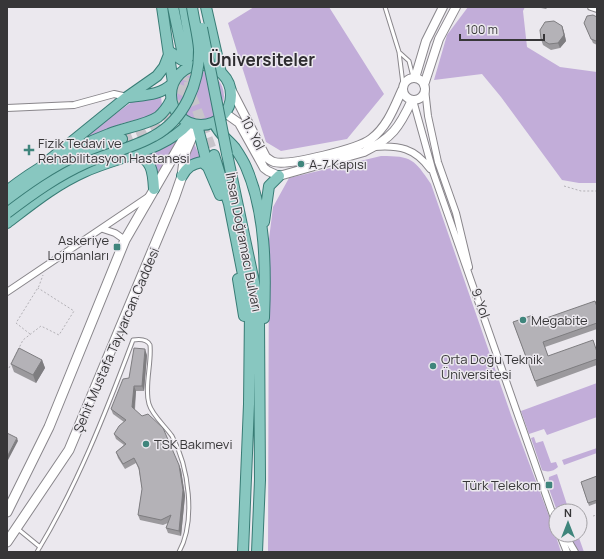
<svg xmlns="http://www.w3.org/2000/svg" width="604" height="559" font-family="Manrope,sans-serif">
<rect width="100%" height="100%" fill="#ebe8ee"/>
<!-- green -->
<path fill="#c2add9" d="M 254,7 L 329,7 L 384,94 L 347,139 L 281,151 L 266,142 L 228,23 Z
M 468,7 L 525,7 L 523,11 L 527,47 L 560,67 L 597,72 L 597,183 L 579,183 L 562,180 L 501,97 L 482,74 L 434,80 L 447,35 Z
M174 96a25 25 0 1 1 50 0a25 25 0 1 1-50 0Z
M 161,97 L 162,105 L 151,116 L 123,123 L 85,139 L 84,137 L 133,101 Z
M 179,138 L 158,175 L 153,162 L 147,155 Z
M 193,141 L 201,159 L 185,165 Z
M 381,156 C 412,156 414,159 431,184 L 511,415 L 552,524 L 561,552 L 268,552 L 269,239 L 273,207 L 289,178 Z
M 597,383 L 597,417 L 547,435 L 544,429 L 529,434 L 521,411 Z
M 534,437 L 536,443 L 543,441 L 551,463 L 556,462 L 558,467 C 554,471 548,473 542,470 L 531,438 Z
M 597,448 L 597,453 L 564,465 L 562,460 Z
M 557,474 L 569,511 L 557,511 L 548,486 L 549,477 Z
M 568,535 L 578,535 L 584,552 L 578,552 Z"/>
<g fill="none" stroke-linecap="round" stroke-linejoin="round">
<!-- primary-tunnel -->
<path stroke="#c7c4ca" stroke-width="10" stroke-dasharray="10 5" stroke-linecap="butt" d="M 182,52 L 192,97 L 214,155
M 122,139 C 159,125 173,115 187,77"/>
<defs>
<path id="service" d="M 385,7 L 399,52 L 403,84
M 399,52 L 409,61 L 413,77
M 18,529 L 40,547
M 37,552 C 77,486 106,412 133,340 C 139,339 147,339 150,345 C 152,363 144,387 149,404 C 152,415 165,426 172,436 C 189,467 196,521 179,552"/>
<path id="minor" d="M 591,7 L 597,9
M 425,89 L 428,116 L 438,162 L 456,213 L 469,267
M 413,100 L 433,172 L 556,524
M 7,108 L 74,105 L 114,94 L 127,97
M 374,147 C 399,145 415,148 430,169
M 103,229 L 115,233 L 125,240
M 7,292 L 148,197
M 560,535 L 567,552
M 565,535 L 575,552"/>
<path id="tertiary" d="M403 89a11 11 0 1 1 22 0a11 11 0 1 1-22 0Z
M 415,78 L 426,41 L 443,7
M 424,85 L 439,39 L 456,7
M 230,87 L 266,157 C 269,159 270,161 274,162 C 289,166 358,149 371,139 C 387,127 394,108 402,90
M 225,113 L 239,123 L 264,168 L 268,171 L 279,176 L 364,152 C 392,138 399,128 412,100"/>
<path id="secondary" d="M 7,512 L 49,427 L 125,240 L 184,138 L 189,123
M 7,542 L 69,450 L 174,199 L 182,176 L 185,153 L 197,125"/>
<path id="primary" d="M 162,7 L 173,83
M 173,7 L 182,50
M 184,7 L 192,52 L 196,56
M 206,7 L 221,73
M171 95a30 30 0 1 1 60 0a30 30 0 1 1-60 0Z
M 129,97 C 146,95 161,95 173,83
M 214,122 C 218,134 228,139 235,148 C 239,154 243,160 246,167 C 266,213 266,269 264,318
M 197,125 L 208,167
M 134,153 C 152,160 153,171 154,189
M 227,154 L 254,282 L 259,319 L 260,480 L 257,552
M 214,155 L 229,204 L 250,310 L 249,404 L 243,552
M 42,166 L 127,97 L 157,76 L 164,67 L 170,52 L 182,60 L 188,58 L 192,52
M 182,176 C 187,167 192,164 202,162 L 208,167 L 220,195
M 7,191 C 37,167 73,148 109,134 C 123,128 146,125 158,117 C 164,112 168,106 171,100
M 7,201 C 42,173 80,155 122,139
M 264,222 L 269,186 L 279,176
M 7,223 C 32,204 55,185 84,172 C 118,156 163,152 189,123
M 238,279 L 244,316"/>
</defs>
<!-- service casing -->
<use href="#service" stroke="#89868b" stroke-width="5"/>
<!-- minor casing -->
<use href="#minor" stroke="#89868b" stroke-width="8"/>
<!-- tertiary casing -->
<use href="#tertiary" stroke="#89868b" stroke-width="10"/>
<!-- secondary casing -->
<use href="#secondary" stroke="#89868b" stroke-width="11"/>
<!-- primary casing -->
<use href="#primary" stroke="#387c75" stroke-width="12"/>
<!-- path -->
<path stroke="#b3b1b6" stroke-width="1" stroke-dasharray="2 2" stroke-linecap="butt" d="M 564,186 L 581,191 L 597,191
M 30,334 L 16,323 L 39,286 L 43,275
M 9,368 L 23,340 L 41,326 L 59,335 L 74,311 L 38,288
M 593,516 L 597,515"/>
<!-- service -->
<use href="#service" stroke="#fff" stroke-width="3"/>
<!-- minor -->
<use href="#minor" stroke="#fff" stroke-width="6"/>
<!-- tertiary -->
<use href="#tertiary" stroke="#fff" stroke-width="8"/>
<!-- secondary -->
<use href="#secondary" stroke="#fff" stroke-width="9"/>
<!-- primary -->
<use href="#primary" stroke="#88c7c0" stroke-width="10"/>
<defs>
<path id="primary-bridge" d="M 202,28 L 227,154
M 7,213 C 32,194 57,176 86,163 C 108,153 133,148 154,136 C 184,120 200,83 199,49 C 198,35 194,21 192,7"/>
</defs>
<!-- primary-bridge casing -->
<use href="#primary-bridge" stroke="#387c75" stroke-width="12" stroke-linecap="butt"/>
<!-- primary-bridge -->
<use href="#primary-bridge" stroke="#88c7c0" stroke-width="10"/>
</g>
<!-- wall -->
<path fill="#9b999d" d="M 541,7 L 548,7 L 546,9 L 541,8 Z
M 597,17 L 597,45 L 593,43 L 584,23 Z
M 562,26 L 564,32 L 566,41 L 560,48 L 551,50 L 543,45 L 541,39 Z
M 597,307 L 597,329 L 545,347 L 548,356 L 597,352 L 597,365 L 537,387 L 513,322 L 535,322 Z
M 147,355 L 144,391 L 136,391 L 135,410 L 179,465 L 181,470 L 185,496 L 181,536 L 168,533 L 166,528 L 168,523 L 163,525 L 140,520 L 138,515 L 142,489 L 139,470 L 136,463 L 125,469 L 118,458 L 116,452 L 124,445 L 116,439 L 114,434 L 124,422 L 113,414 L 111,409 L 129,378 Z
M 42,360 L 45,368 L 36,383 L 14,372 L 11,364 Z
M 597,476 L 597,503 L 589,506 L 581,482 Z"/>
<!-- shaded-wall -->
<path fill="#7e7d80" d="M 562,26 L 564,32 L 566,41 L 560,48 L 558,43 Z
M 145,349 L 147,355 L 144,391 L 142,386 Z
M 42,360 L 45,368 L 36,383 L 33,375 Z
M 134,386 L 136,391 L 134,413 L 132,407 Z
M 17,438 L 18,441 L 7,462 L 7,457 Z
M 179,465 L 181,470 L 185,496 L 181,536 L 179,531 Z"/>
<!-- building -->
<path fill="#b4b2b7" stroke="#7e7d80" d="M 593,15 L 597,17 L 597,41 L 596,41 L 591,39 L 584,23 L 587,16 Z
M 554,21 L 562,26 L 564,35 L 558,43 L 549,44 L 541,39 L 540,30 L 545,22 Z
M 595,301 L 597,307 L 597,323 L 543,342 L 548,356 L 593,340 L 597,352 L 597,359 L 535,381 L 513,322 L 533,315 L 535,322 Z
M 19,348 L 42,360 L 33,375 L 11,364 Z
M 134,348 L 145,349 L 142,386 L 134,386 L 132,407 L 142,416 L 148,414 L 163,428 L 179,465 L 183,490 L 179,531 L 166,528 L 171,515 L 161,520 L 138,515 L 142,489 L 139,468 L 134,458 L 123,464 L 116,452 L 126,444 L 114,434 L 119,426 L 126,420 L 111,409 L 123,379 L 129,378 Z
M 7,433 L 17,438 L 7,457 Z
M 597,476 L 597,500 L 588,503 L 581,482 Z"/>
<!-- markers -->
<g fill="#3f857c" stroke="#ebe8ee" stroke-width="1.5">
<path d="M27 144h4v4h4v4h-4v4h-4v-4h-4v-4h4z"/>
<circle cx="301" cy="164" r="4"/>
<rect x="113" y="243" width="8" height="8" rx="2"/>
<circle cx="523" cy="320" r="4"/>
<circle cx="433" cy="366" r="4"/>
<circle cx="146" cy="444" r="4"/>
<rect x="545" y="481" width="8" height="8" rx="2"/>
</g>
<g text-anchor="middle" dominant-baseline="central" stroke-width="3" stroke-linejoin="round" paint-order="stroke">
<!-- street labels -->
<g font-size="13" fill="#373638" stroke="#ebe8ee">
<text transform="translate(253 133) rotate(62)">10. Yol</text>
<text transform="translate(244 242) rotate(79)">İhsan Doğramacı Bulvarı</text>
<text transform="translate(481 303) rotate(71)">9. Yol</text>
<text transform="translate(116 340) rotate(-67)">Şehit Mustafa Tayyarcan Caddesi</text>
</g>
<!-- poi labels -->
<g font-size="13" fill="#373638" stroke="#ebe8ee" text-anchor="start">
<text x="38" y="143">Fizik Tedavi ve<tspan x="38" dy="15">Rehabilitasyon Hastanesi</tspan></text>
<text x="309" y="164">A-7 Kapısı</text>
<text x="109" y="240" text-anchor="end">Askeriye<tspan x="109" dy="15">Lojmanları</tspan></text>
<text x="531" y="320">Megabite</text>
<text x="441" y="359">Orta Doğu Teknik<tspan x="441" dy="15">Üniversitesi</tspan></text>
<text x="154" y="444">TSK Bakımevi</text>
<text x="541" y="485" text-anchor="end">Türk Telekom</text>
</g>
<!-- district labels -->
<g font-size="17" font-weight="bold" fill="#2e2c30" stroke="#ebe8ee">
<text x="262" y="59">Üniversiteler</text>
</g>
</g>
<!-- border -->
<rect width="604" height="559" fill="none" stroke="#373638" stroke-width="16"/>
<!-- north arrow -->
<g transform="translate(568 523)"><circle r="19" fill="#ebe8ee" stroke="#a3a1a5"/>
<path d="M0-3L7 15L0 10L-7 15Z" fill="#3f857c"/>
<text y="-6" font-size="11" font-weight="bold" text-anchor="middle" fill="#373638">N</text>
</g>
<!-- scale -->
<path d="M460 34v6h84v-6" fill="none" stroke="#373638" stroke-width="2"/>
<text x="466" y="34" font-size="12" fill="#373638" stroke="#ebe8ee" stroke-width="3" paint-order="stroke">100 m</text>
</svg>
